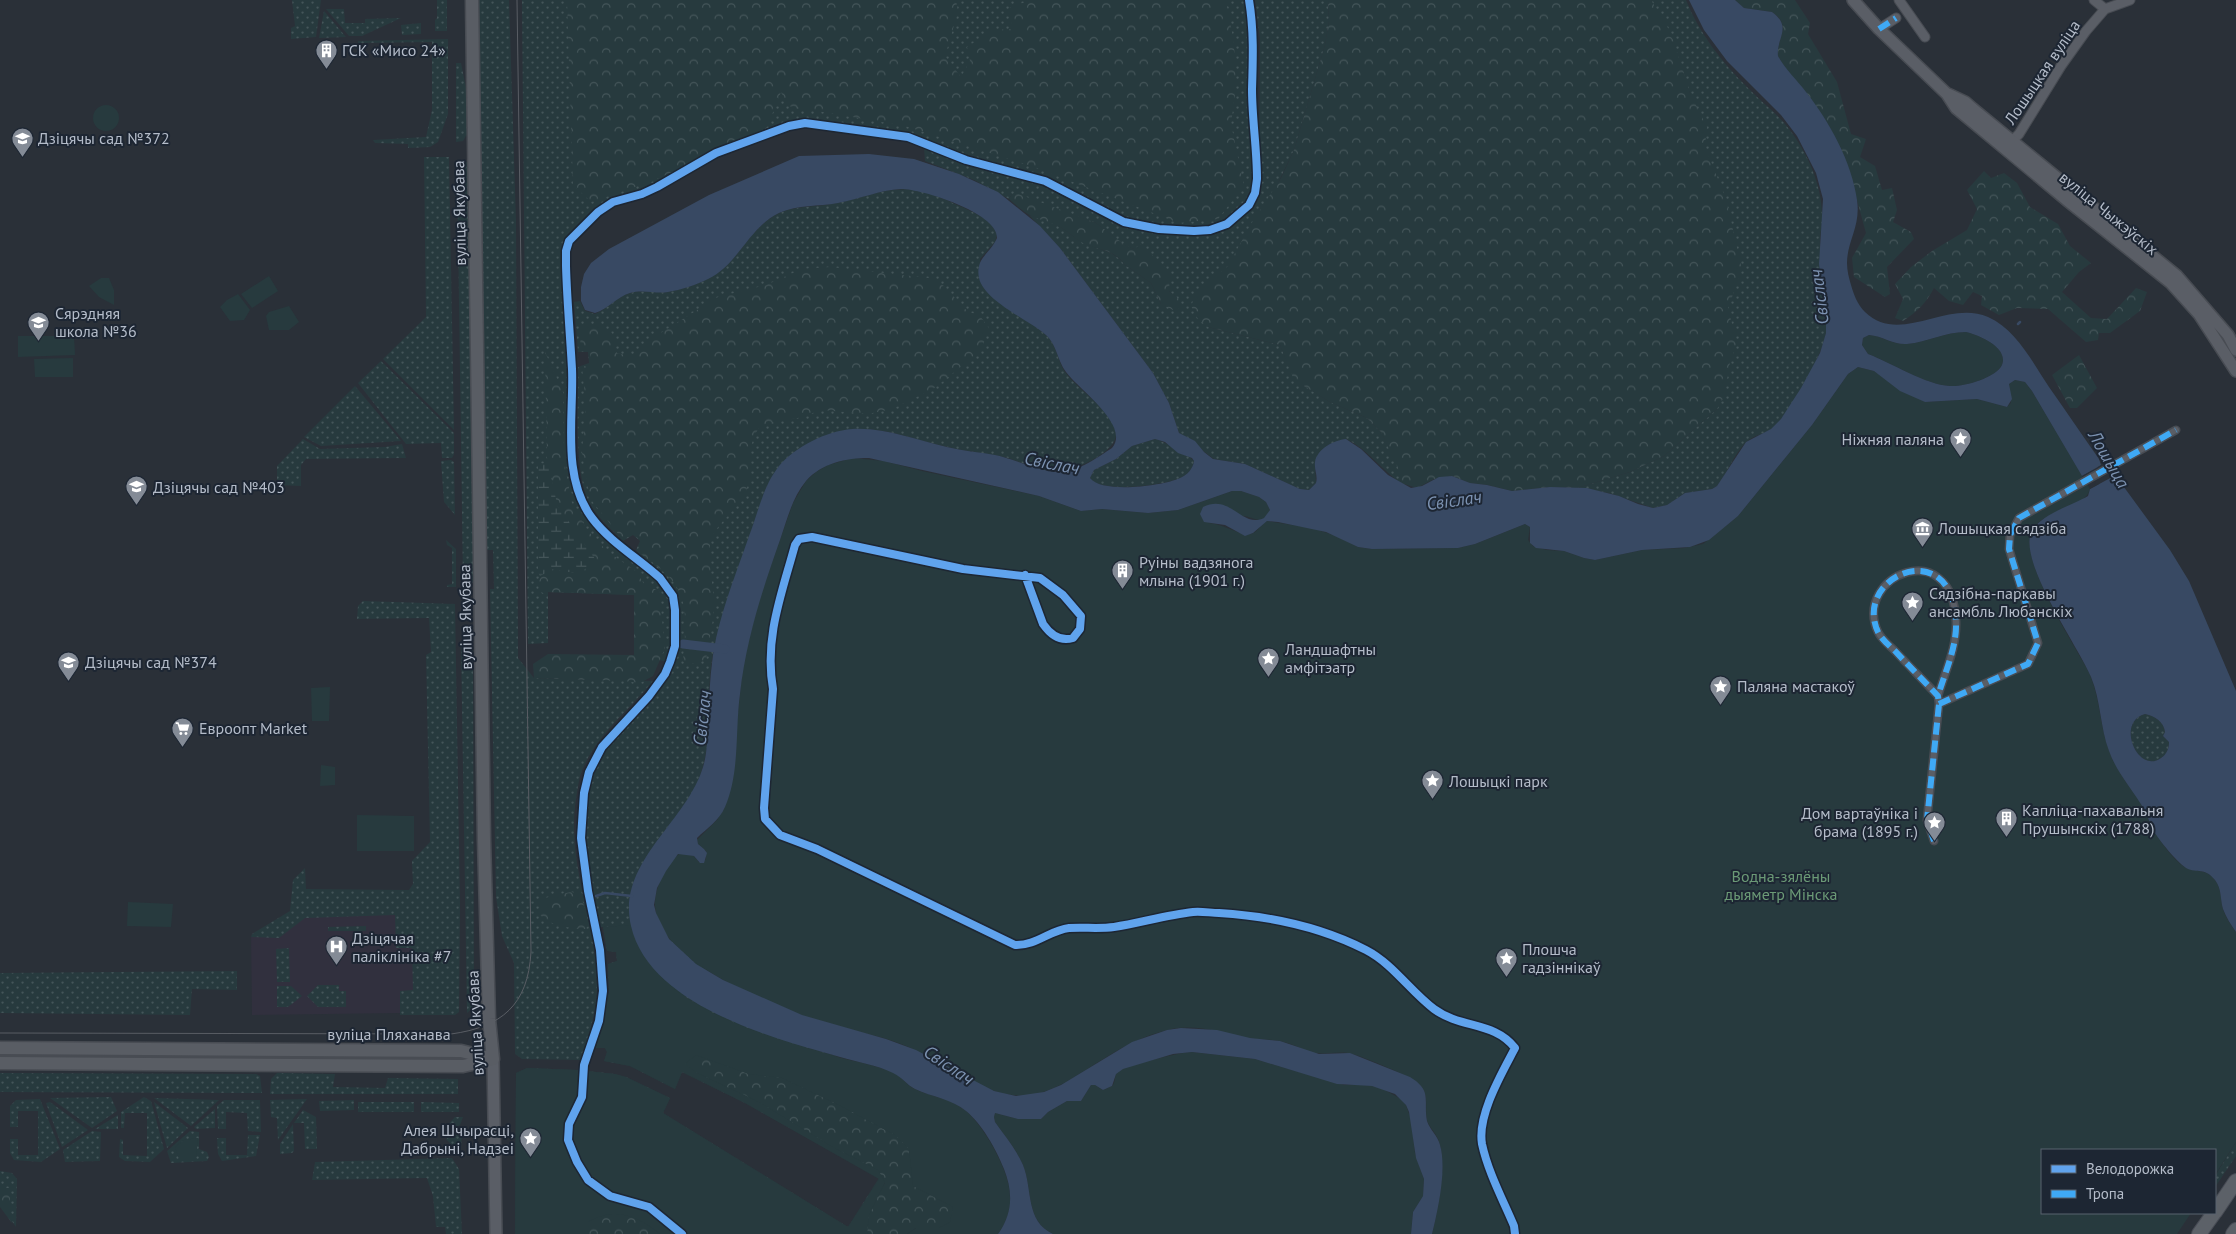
<svg xmlns="http://www.w3.org/2000/svg" width="2236" height="1234" font-family="'PT Sans',sans-serif">
<defs>
<pattern id="grass-dots" width="8" height="8" patternUnits="userSpaceOnUse" patternTransform="scale(1.25)"><rect width="8" height="8" fill="#273a3e"/><path d="M2 2h.1M6 6h.1" fill="none" stroke="#445559" stroke-width="1.8" stroke-linecap="round"/></pattern>
<pattern id="forest-crowns" width="20" height="18" patternUnits="userSpaceOnUse" patternTransform="scale(1.25)"><rect width="20" height="18" fill="#273a3e"/><path d="M2 6a3 3 0 1 1 6 0M12 15a3 3 0 1 1 6 0" fill="none" stroke="#445559"/></pattern>
<pattern id="wetland-marsh" width="20" height="14" patternUnits="userSpaceOnUse" patternTransform="scale(1.25)"><rect width="20" height="14" fill="#273a3e"/><path d="M1 5h8M5 5V1M11 12h8M15 12V8" fill="none" stroke="#445559"/></pattern>
</defs>
<rect width="100%" height="100%" fill="#2a3038"/>
<!-- medical -->
<path fill="#31303e" d="M 397,914 L 421,941 L 421,990 L 402,1013 L 252,1015 L 251,937 L 277,937 L 304,916 Z"/>
<!-- grass -->
<path fill="url(#grass-dots)" d="M 292,0 L 321,0 L 316,37 L 291,39 L 291,28 L 295,26 Z
M 437,0 L 447,0 L 447,31 L 435,31 L 435,20 L 437,18 Z
M 477,0 L 509,0 L 516,221 L 518,658 L 534,678 L 653,681 C 630,709 599,733 584,766 C 579,775 578,788 576,799 C 566,867 598,924 597,990 C 596,1014 588,1038 581,1060 L 522,1059 L 515,1054 L 514,963 L 502,936 L 496,897 L 490,589 L 494,589 L 493,550 L 487,550 Z
M 522,0 L 1249,0 C 1253,30 1253,59 1252,89 C 1252,119 1256,149 1257,179 L 1255,193 L 1249,205 L 1227,224 L 1210,230 L 1194,231 L 1159,229 L 1124,222 L 1045,181 L 966,160 L 908,137 L 805,123 L 789,126 L 716,153 L 657,187 L 642,194 L 613,202 L 598,212 L 581,228 L 569,241 L 566,251 C 566,292 570,332 572,372 C 573,415 565,464 584,504 C 598,535 632,554 657,575 L 636,550 L 640,541 L 633,535 L 623,541 C 611,529 598,518 590,504 C 573,474 579,403 578,367 L 589,363 L 588,352 L 578,352 L 574,302 L 580,301 L 585,311 L 595,314 C 609,308 618,295 634,292 C 645,290 657,293 668,292 C 680,290 696,285 707,279 C 736,266 747,233 772,217 C 791,205 810,208 831,204 C 860,200 889,184 920,191 C 935,194 948,201 962,207 C 976,214 991,219 997,234 L 995,242 L 980,259 L 981,284 C 997,307 1026,317 1046,335 C 1057,345 1057,360 1065,372 C 1079,391 1105,405 1115,428 C 1125,450 1072,473 1055,471 C 1039,470 1023,463 1008,458 C 988,453 968,452 948,447 C 893,435 866,416 810,444 C 789,454 775,468 766,489 C 754,522 743,556 732,590 C 724,612 716,636 712,659 C 706,697 713,737 701,773 C 685,822 634,852 629,905 L 794,1043 L 836,1056 L 998,1234 L 907,1234 L 950,1222 L 759,1102 L 885,1182 L 867,1234 L 660,1234 L 645,1222 L 587,1231 L 588,1234 L 515,1234 L 516,1073 L 527,1068 L 578,1070 L 615,1074 L 626,1077 L 670,1098 L 663,1113 L 848,1227 L 879,1178 L 745,1103 L 682,1072 L 675,1089 L 630,1066 L 604,1061 L 607,1052 L 605,1048 L 596,1048 L 609,992 L 608,964 L 617,961 L 616,952 L 607,951 L 603,927 L 596,927 C 584,874 566,792 604,745 C 626,717 655,696 670,662 L 634,656 L 634,595 L 548,592 L 548,643 L 528,644 Z
M 1255,0 L 1328,0 L 1329,21 L 1325,45 L 1294,150 L 1208,327 L 1280,345 L 1295,380 L 1330,402 L 1367,418 L 1381,432 L 1398,466 L 1401,483 C 1383,471 1365,447 1346,439 L 1328,445 L 1315,467 L 1316,483 L 1309,490 L 1300,489 L 1245,464 L 1214,459 L 1179,433 L 1169,403 L 1153,373 L 1060,248 L 1029,215 C 1040,218 1052,222 1062,228 C 1069,232 1075,239 1084,243 C 1098,250 1114,250 1124,264 L 1151,283 L 1161,304 L 1179,300 L 1168,290 L 1134,249 L 1124,245 L 1096,223 L 1012,194 L 1009,199 L 974,180 L 925,161 L 924,148 C 941,155 959,162 977,167 C 1001,174 1027,178 1051,187 C 1073,195 1092,211 1114,221 C 1144,235 1207,243 1235,222 C 1247,213 1253,203 1259,189 L 1260,39 Z
M 1651,0 L 1686,0 C 1699,33 1721,61 1746,86 C 1760,101 1777,113 1789,129 C 1809,155 1824,190 1822,223 C 1822,228 1820,233 1820,238 C 1819,270 1830,301 1826,333 C 1822,356 1791,412 1773,428 C 1765,434 1754,435 1746,442 C 1734,454 1728,472 1717,486 L 1712,489 L 1685,493 L 1667,505 L 1653,508 L 1609,493 L 1577,488 L 1630,472 L 1664,456 L 1717,409 L 1728,308 L 1705,147 L 1690,93 Z
M 326,9 L 344,9 L 345,23 L 365,23 L 365,19 L 401,18 L 362,36 L 349,36 Z
M 324,11 L 346,37 L 319,38 Z
M 421,23 L 421,34 L 402,35 L 401,25 Z
M 448,39 L 448,114 L 438,142 L 430,147 L 408,148 L 408,144 L 375,143 L 373,140 L 426,137 L 432,110 L 432,42 L 358,43 L 358,41 Z
M 456,63 L 461,63 L 466,88 L 467,134 L 463,141 L 456,142 Z
M 424,157 L 449,157 L 454,430 L 383,359 L 426,317 Z
M 457,161 L 468,162 L 472,501 L 475,580 L 472,583 L 463,583 Z
M 381,361 L 454,433 L 454,454 L 452,458 L 442,458 L 441,443 L 406,444 L 358,383 Z
M 355,386 L 401,441 L 321,446 L 304,437 Z
M 303,439 L 320,449 L 385,447 L 402,444 L 406,458 L 306,459 L 301,465 L 301,486 L 277,485 L 277,466 Z
M 1155,439 C 1161,440 1191,456 1194,461 C 1193,469 1187,475 1180,478 C 1164,485 1101,494 1090,478 L 1094,470 L 1116,459 L 1132,446 Z
M 451,460 L 454,462 L 455,515 L 444,502 L 441,461 Z
M 446,540 L 456,549 L 456,587 L 447,587 L 447,585 L 452,584 L 452,548 L 447,545 Z
M 363,601 L 455,604 L 460,905 L 459,1012 L 455,1015 L 400,1015 L 400,991 L 413,990 L 412,948 L 396,948 L 395,915 L 305,918 L 279,938 L 251,937 L 252,934 L 290,911 L 293,880 L 305,868 L 306,889 L 409,890 L 413,884 L 412,861 L 430,842 L 426,655 L 431,652 L 429,618 L 357,619 L 358,606 Z
M 461,645 L 473,645 L 474,1007 L 467,1013 Z
M 2145,714 C 2155,716 2164,722 2165,732 L 2163,736 L 2169,742 C 2169,748 2167,754 2161,758 C 2138,775 2115,722 2145,714 Z
M 366,926 L 366,931 L 328,931 L 328,927 Z
M 289,948 L 290,982 L 277,982 L 276,949 Z
M 237,971 L 237,990 L 192,989 L 190,1015 L 0,1013 L 0,973 Z
M 318,985 L 339,985 L 339,991 L 346,991 L 346,1007 L 318,1007 L 307,996 Z
M 277,986 L 291,986 L 302,996 L 288,1007 L 277,1007 Z
M 0,1073 L 256,1074 L 260,1076 L 262,1093 L 0,1092 Z
M 277,1073 L 335,1074 L 333,1087 L 385,1088 L 388,1078 L 458,1079 L 458,1094 L 270,1094 L 271,1079 Z
M 111,1097 L 117,1111 L 92,1128 L 50,1098 Z
M 144,1097 L 151,1101 L 164,1149 L 150,1162 L 125,1161 L 119,1157 L 120,1139 L 123,1140 L 123,1155 L 147,1156 L 147,1113 L 125,1113 L 124,1128 L 121,1128 L 121,1112 Z
M 154,1098 L 219,1100 L 191,1126 Z
M 40,1099 L 60,1149 L 41,1162 L 14,1160 L 10,1153 L 10,1139 L 18,1139 L 18,1155 L 38,1155 L 38,1111 L 18,1111 L 18,1127 L 10,1127 L 10,1106 L 16,1100 Z
M 307,1099 L 278,1140 L 277,1118 L 271,1117 L 270,1100 Z
M 224,1100 L 260,1100 L 261,1132 L 248,1131 L 247,1113 L 226,1112 L 226,1129 L 218,1129 L 217,1106 Z
M 354,1100 L 354,1110 L 320,1111 L 319,1101 Z
M 50,1102 L 88,1130 L 62,1147 L 46,1103 Z
M 154,1102 L 188,1128 L 167,1148 Z
M 358,1102 L 414,1102 L 414,1112 L 358,1112 Z
M 421,1102 L 459,1103 L 459,1112 L 421,1112 Z
M 215,1109 L 215,1128 L 196,1129 L 194,1127 Z
M 303,1110 L 316,1117 L 317,1149 L 305,1149 L 304,1123 L 294,1123 Z
M 118,1115 L 118,1129 L 95,1129 Z
M 455,1117 L 463,1117 L 460,1125 L 444,1135 L 441,1132 Z
M 293,1124 L 294,1151 L 292,1153 L 280,1154 L 280,1144 Z
M 462,1128 L 461,1151 L 458,1152 L 446,1139 Z
M 92,1131 L 101,1132 L 100,1161 L 65,1162 L 63,1150 Z
M 190,1131 L 199,1132 L 199,1149 L 207,1152 L 209,1157 L 207,1161 L 171,1163 L 167,1151 Z
M 248,1135 L 260,1135 L 256,1156 L 222,1161 L 218,1154 L 217,1138 L 226,1138 L 226,1155 L 247,1155 Z
M 2236,1142 L 2236,1156 L 2215,1187 L 2215,1176 Z
M 452,1158 L 459,1169 L 462,1234 L 446,1234 L 445,1227 L 436,1227 L 433,1196 L 427,1178 L 312,1180 L 315,1162 Z
M 0,1171 L 12,1173 L 17,1179 L 16,1227 L 0,1204 Z"/>
<!-- forest -->
<path fill="url(#forest-crowns)" d="M 567,0 L 956,0 L 958,12 L 945,56 L 961,77 L 970,61 L 967,47 L 993,30 L 1012,29 L 1009,8 L 1031,0 L 1226,0 L 1234,43 L 1236,87 L 1231,124 L 1244,186 L 1218,219 L 1179,223 L 1034,167 L 905,126 L 788,106 L 781,92 L 766,130 L 652,181 L 591,202 L 573,185 Z
M 1328,0 L 1651,0 L 1671,33 L 1690,93 L 1707,127 L 1705,147 L 1726,199 L 1742,270 L 1728,308 L 1737,344 L 1730,362 L 1724,397 L 1717,409 L 1664,456 L 1630,472 L 1577,488 L 1550,487 L 1512,491 L 1488,485 L 1470,483 L 1452,476 L 1434,479 L 1417,488 L 1401,483 L 1397,466 L 1381,432 L 1367,418 L 1330,402 L 1294,380 L 1280,345 L 1208,327 L 1198,319 L 1191,306 L 1196,294 L 1228,266 L 1251,224 L 1281,178 L 1294,150 L 1325,45 L 1329,21 Z
M 1735,0 L 1795,0 L 1810,23 L 1808,34 L 1837,82 L 1851,134 L 1866,139 L 1860,157 L 1875,166 L 1882,190 L 1892,188 L 1897,210 L 1893,222 L 1911,232 L 1914,239 L 1887,267 L 1890,294 L 1885,297 L 1854,277 L 1852,258 L 1866,233 C 1855,193 1846,153 1824,118 C 1811,97 1788,76 1778,56 C 1776,38 1793,26 1772,12 L 1744,8 Z
M 1984,171 L 1991,178 L 2004,173 L 2017,183 L 2030,207 L 2058,224 L 2070,246 L 2091,263 L 2079,272 L 2062,292 L 2091,318 L 2107,319 L 2136,288 L 2147,292 L 2140,311 L 2110,333 L 2099,333 L 2098,340 L 2086,342 L 2048,309 L 2017,308 L 1999,315 L 1981,305 L 1982,296 L 1973,292 L 1963,305 L 1949,301 L 1934,288 C 1927,302 1917,312 1903,321 L 1895,318 L 1903,299 L 1895,284 L 1911,267 L 1932,251 L 1967,230 L 1977,209 L 1967,190 Z
M 1016,193 L 1096,223 L 1125,245 L 1134,249 L 1141,244 L 1170,272 L 1169,291 L 1180,300 L 1181,304 L 1177,312 L 1161,304 L 1151,283 L 1124,264 C 1114,249 1097,250 1083,243 C 1075,239 1068,231 1060,227 C 1052,223 1034,218 1028,214 C 1021,210 1015,204 1009,199 L 1012,194 Z
M 830,267 L 929,278 L 944,286 L 967,311 L 980,316 L 989,328 L 981,351 L 933,389 L 892,409 L 868,414 L 822,410 L 798,418 L 761,425 C 743,449 755,466 746,491 C 739,511 713,523 710,545 C 708,563 713,584 714,602 C 714,621 709,641 706,660 L 688,665 L 683,661 C 688,602 689,586 638,552 L 641,541 L 633,534 L 623,540 L 592,501 L 587,484 L 582,452 L 586,405 L 582,367 L 591,364 L 590,351 L 580,350 L 581,327 L 596,324 L 612,333 L 617,353 L 634,357 L 651,339 L 718,297 L 766,285 L 802,269 Z
M 545,352 L 563,392 L 564,460 L 571,501 L 587,530 L 608,552 L 636,571 L 644,584 L 659,591 L 665,648 L 653,676 L 640,683 L 624,681 L 534,678 L 533,664 L 548,654 L 634,655 L 634,595 L 548,592 L 545,594 L 539,591 C 537,577 542,575 553,569 L 580,574 L 568,524 L 557,505 L 547,458 Z
M 2079,355 L 2097,388 L 2077,408 L 2070,408 L 2052,375 Z
M 572,892 L 581,895 L 589,925 L 585,929 C 566,927 554,928 539,914 L 540,900 L 554,895 Z
M 696,1055 L 749,1074 L 782,1078 L 811,1091 L 895,1135 L 909,1149 L 909,1157 L 934,1196 L 953,1207 L 950,1222 L 939,1228 L 916,1228 L 907,1234 L 811,1234 L 848,1227 L 867,1233 L 869,1215 L 885,1183 L 878,1170 L 831,1146 L 759,1102 L 697,1073 L 685,1064 Z
M 0,1188 L 9,1188 L 12,1223 L 0,1207 Z
M 628,1214 L 645,1222 L 660,1234 L 588,1234 L 588,1222 L 599,1215 Z"/>
<!-- wetland -->
<path fill="url(#wetland-marsh)" d="M 538,463 L 549,464 L 557,505 L 595,559 L 580,574 L 553,569 L 540,576 L 538,573 Z"/>
<!-- green -->
<path fill="#273a3e" d="M93 118a13 13 0 1 1 26 0a13 13 0 1 1-26 0Z
M 269,276 L 278,291 L 252,308 L 241,294 Z
M 101,278 L 109,278 L 114,290 L 114,305 L 99,297 L 89,286 Z
M 238,294 L 250,310 L 244,320 L 230,321 L 220,307 L 227,300 Z
M 289,306 L 299,322 L 289,330 L 269,330 L 266,316 L 269,312 Z
M 1966,332 C 1978,335 2009,347 2002,365 C 1996,378 1963,387 1950,386 C 1926,385 1892,363 1868,354 L 1862,345 L 1863,338 L 1869,335 C 1883,336 1892,345 1907,344 C 1928,342 1945,332 1966,332 Z
M 18,336 L 74,336 L 75,355 L 18,357 Z
M 73,358 L 73,377 L 35,377 L 34,359 Z
M 1858,367 L 1874,371 L 1925,402 L 1977,399 L 2007,407 L 2011,403 L 2009,384 L 2015,380 L 2025,382 L 2032,391 L 2090,489 C 2085,511 2036,509 2030,536 C 2024,566 2071,640 2086,667 C 2100,692 2099,721 2108,747 C 2115,771 2132,788 2144,809 C 2149,816 2149,826 2155,833 C 2162,843 2174,861 2185,867 C 2198,874 2207,867 2217,883 C 2221,890 2221,898 2222,905 C 2224,915 2230,924 2236,932 L 2236,1142 L 2215,1175 L 2215,1150 L 2042,1150 L 2042,1213 L 2191,1213 L 2177,1234 L 1432,1234 C 1438,1208 1448,1164 1438,1139 C 1435,1132 1429,1127 1427,1120 C 1424,1107 1430,1096 1420,1085 C 1413,1077 1364,1057 1352,1054 C 1338,1050 1324,1056 1310,1052 C 1300,1048 1290,1043 1279,1041 C 1269,1039 1258,1040 1247,1038 C 1221,1033 1195,1023 1168,1030 C 1145,1035 1124,1046 1105,1058 C 1076,1075 1047,1100 1012,1095 C 972,1090 938,1058 901,1044 C 879,1035 856,1032 833,1026 C 786,1011 641,959 656,894 C 659,880 668,862 680,853 L 694,856 L 699,862 L 706,859 L 706,851 L 698,844 L 697,840 L 717,820 L 724,809 L 729,793 L 744,657 L 761,593 L 793,503 L 806,481 L 816,472 L 828,465 L 853,458 L 884,461 L 922,471 L 1039,496 L 1081,511 L 1102,509 L 1148,513 L 1178,510 L 1232,491 L 1241,491 L 1259,497 L 1266,502 L 1270,510 C 1262,527 1255,517 1243,516 C 1233,515 1218,521 1208,523 C 1224,523 1244,540 1255,532 C 1259,529 1262,524 1267,521 L 1312,528 L 1336,536 L 1358,547 L 1372,549 L 1458,548 L 1475,544 L 1525,524 L 1530,527 L 1528,540 L 1533,546 L 1547,550 L 1564,551 L 1584,558 L 1595,560 L 1642,550 L 1684,548 L 1703,544 L 1738,516 L 1812,425 L 1848,374 Z
M 330,687 L 329,721 L 312,721 L 311,688 Z
M 321,765 L 335,767 L 335,785 L 320,786 Z
M 357,815 L 414,816 L 414,851 L 357,851 Z
M 128,902 L 173,904 L 171,927 L 127,926 Z
M 631,925 C 641,960 666,986 697,1004 C 739,1029 791,1043 838,1057 C 856,1062 875,1065 893,1072 C 901,1076 906,1084 913,1088 C 928,1096 945,1097 959,1106 C 977,1116 997,1151 1004,1170 C 1013,1193 1013,1214 998,1234 L 907,1234 L 916,1228 L 939,1228 L 950,1222 L 953,1207 L 913,1186 L 909,1149 L 895,1135 L 841,1106 L 782,1078 L 749,1074 L 696,1055 L 685,1064 L 697,1073 L 759,1102 L 831,1146 L 878,1170 L 885,1182 L 869,1215 L 867,1234 L 660,1234 C 638,1216 615,1206 588,1222 L 588,1234 L 515,1234 L 516,1073 L 527,1068 L 578,1070 L 615,1074 L 626,1077 L 670,1098 L 663,1113 L 848,1227 L 879,1179 L 745,1103 L 682,1072 L 675,1089 L 630,1066 L 604,1061 L 607,1052 L 605,1048 L 596,1048 L 609,992 L 608,964 L 617,961 L 616,952 L 607,951 L 603,927 Z
M 1192,1052 L 1255,1059 L 1344,1085 L 1365,1085 L 1379,1087 L 1401,1099 L 1406,1105 L 1411,1119 L 1415,1153 L 1424,1179 L 1423,1196 L 1413,1212 L 1411,1234 L 1053,1234 C 1025,1221 1033,1190 1023,1165 C 1016,1149 1005,1136 995,1122 L 994,1117 L 995,1113 L 1014,1118 L 1041,1119 L 1048,1112 L 1067,1101 L 1081,1101 L 1091,1085 L 1095,1085 L 1103,1090 L 1112,1086 C 1116,1082 1114,1077 1117,1072 C 1123,1066 1181,1052 1192,1052 Z
M 198,1138 L 196,1159 L 179,1159 L 175,1147 L 184,1140 Z"/>
<!-- water -->
<path fill="#384963" fill-rule="evenodd" d="M 1689,0 L 1735,0 L 1744,8 L 1772,12 C 1793,27 1776,38 1778,56 C 1785,69 1797,80 1806,92 C 1829,121 1852,162 1857,200 C 1861,226 1847,241 1847,263 C 1847,271 1849,278 1851,285 C 1854,295 1857,304 1865,312 C 1900,346 1947,299 1988,317 C 2017,330 2032,362 2049,387 C 2066,411 2082,435 2099,459 L 2101,465 L 2098,467 L 2105,480 L 2114,476 L 2121,483 L 2170,550 L 2189,581 L 2236,691 L 2236,932 C 2231,925 2226,917 2223,909 C 2220,899 2222,889 2215,880 C 2205,868 2200,873 2188,869 C 2179,865 2158,839 2153,830 C 2149,823 2148,815 2144,809 C 2132,789 2117,773 2109,751 C 2100,727 2101,701 2091,677 C 2078,646 2023,569 2030,536 C 2035,516 2071,506 2088,496 L 2090,489 L 2099,484 L 2093,470 L 2082,476 L 2032,391 L 2025,382 L 2015,380 L 2009,384 L 2012,399 L 2007,407 L 1977,399 L 1925,402 L 1900,391 L 1874,371 L 1858,367 L 1848,374 L 1812,425 L 1738,516 L 1709,540 L 1690,547 L 1642,550 L 1595,560 L 1584,558 L 1564,551 L 1536,548 L 1530,543 L 1530,527 L 1525,524 L 1475,544 L 1458,548 L 1372,549 L 1358,547 L 1326,532 L 1278,522 L 1267,521 L 1253,533 L 1245,536 L 1225,525 L 1204,522 L 1200,514 L 1203,507 C 1231,493 1242,529 1264,518 L 1270,510 L 1266,502 L 1259,497 L 1241,491 L 1232,491 L 1178,510 L 1148,513 L 1102,509 L 1081,511 L 1039,496 L 869,458 C 846,458 822,463 806,481 C 792,498 787,520 780,540 C 762,591 746,640 740,694 C 735,730 740,773 725,807 C 719,821 707,828 697,838 L 698,844 L 704,849 L 707,853 L 704,863 L 700,863 L 694,856 L 678,854 L 666,871 L 657,888 L 654,905 L 656,913 L 669,939 L 696,964 L 723,980 L 802,1015 L 886,1039 L 916,1050 L 994,1091 L 1016,1096 L 1044,1092 L 1061,1085 L 1132,1042 L 1167,1030 L 1181,1028 L 1217,1030 L 1250,1038 L 1280,1041 L 1319,1054 L 1350,1053 L 1410,1077 C 1433,1091 1423,1100 1427,1121 C 1430,1130 1438,1136 1440,1145 C 1447,1169 1438,1210 1432,1234 L 1411,1234 L 1413,1212 L 1423,1196 L 1424,1179 L 1416,1158 L 1409,1112 L 1406,1105 L 1395,1094 L 1372,1086 L 1337,1084 L 1255,1059 L 1192,1052 L 1173,1054 L 1123,1069 L 1116,1074 L 1112,1086 L 1103,1090 L 1095,1085 L 1091,1085 L 1081,1101 L 1067,1101 L 1048,1112 L 1041,1119 L 1018,1119 L 995,1113 L 994,1117 L 995,1122 C 1005,1136 1016,1149 1023,1165 C 1033,1190 1025,1221 1053,1234 L 998,1234 C 1013,1213 1013,1192 1004,1169 C 996,1149 982,1124 966,1111 C 952,1099 932,1097 915,1089 C 907,1085 902,1077 893,1073 C 877,1065 857,1062 840,1057 C 772,1038 649,1005 631,926 C 615,857 698,817 706,753 C 710,723 708,693 712,663 C 717,620 735,577 749,536 C 758,513 763,486 779,466 C 795,447 826,431 852,429 C 885,427 915,440 947,447 C 963,451 979,452 995,455 C 1016,459 1040,473 1062,472 C 1079,471 1098,457 1112,448 C 1131,425 1078,389 1066,372 C 1057,360 1057,345 1046,335 C 1029,320 984,301 979,278 C 975,258 990,254 997,238 C 998,213 922,189 901,189 C 880,190 860,199 838,203 C 818,207 799,204 779,213 C 749,227 738,265 708,279 C 696,285 681,290 668,292 C 655,294 643,289 630,293 C 617,297 608,309 595,313 L 585,310 L 581,301 L 581,287 L 584,274 L 591,263 L 609,249 L 709,195 L 799,156 L 869,154 L 914,159 L 959,174 L 998,192 L 1040,226 L 1060,248 L 1153,373 L 1169,403 L 1179,433 L 1195,441 L 1204,452 L 1213,459 L 1245,464 L 1300,489 L 1309,490 L 1316,483 C 1318,475 1314,470 1315,462 C 1317,449 1334,440 1346,439 L 1361,449 L 1388,475 L 1411,488 L 1422,486 L 1439,477 L 1452,476 L 1470,483 L 1487,485 L 1512,491 L 1550,487 L 1587,488 L 1619,496 L 1638,504 L 1653,508 L 1667,505 L 1685,493 L 1712,489 L 1717,486 L 1746,442 L 1771,429 L 1781,419 L 1801,388 L 1820,353 L 1826,333 L 1826,323 L 1819,264 L 1823,199 L 1816,173 L 1797,136 L 1781,115 L 1727,61 L 1704,30 ZM 1966,332 C 1978,335 2009,347 2002,365 C 1996,378 1963,387 1950,386 C 1926,385 1892,363 1868,354 L 1862,345 L 1863,338 L 1869,335 C 1883,336 1893,345 1907,344 C 1928,342 1945,332 1966,332 ZM 1155,439 L 1165,442 L 1178,453 L 1192,458 L 1194,461 C 1193,469 1187,475 1180,478 C 1163,486 1102,494 1090,478 L 1094,470 L 1116,459 L 1132,446 ZM 2145,714 C 2155,716 2164,722 2165,732 L 2163,736 L 2169,742 C 2169,748 2167,754 2161,758 C 2138,775 2115,722 2145,714 Z"/>
<!-- pier -->
<path fill="#2a3038" d="M 2103,464 L 2101,468 L 2106,477 L 2112,474 L 2114,476 L 2090,489 L 2089,487 L 2096,483 L 2092,473 L 2084,478 L 2082,476 Z"/>
<g fill="none" stroke-linecap="round" stroke-linejoin="round">
<!-- stream -->
<path stroke="#384963" stroke-width="2.5" d="M 2018,324 L 2020,322
M 596,896 L 605,893 L 632,896"/>
<!-- canal -->
<path stroke="#384963" stroke-width="9" d="M 683,644 L 725,649"/>
<defs>
<path id="pedestrian" d="M 1939,704 L 2028,664 L 2038,643 L 2009,549 L 2010,535 L 2019,518 L 2176,430
M 1934,841 L 1927,820 L 1939,704 L 1938,696 C 1924,681 1910,667 1896,652 C 1890,646 1882,640 1878,632 C 1852,576 1953,533 1956,622 C 1957,647 1945,672 1938,696"/>
<path id="minor" d="M 1899,0 L 1925,37
M 2094,0 L 2105,9
M 1879,29 L 1896,18
M 2007,146 L 2019,134 L 2061,66 L 2086,31 L 2105,9 L 2130,0"/>
<path id="tertiary" d="M 1853,0 L 1879,29 L 1947,94 L 1956,108 L 2068,201 L 2171,283 L 2199,314 L 2236,371
M 1948,94 L 1965,102 L 1973,109 L 2177,276 L 2228,335 L 2236,350
M 493,1059 L 496,1234"/>
<path id="secondary" d="M 472,0 L 484,840 L 489,1019 L 493,1059
M 0,1048 L 461,1051 L 493,1059
M 0,1063 L 463,1066 L 490,1060"/>
<path id="primary" d="M 2215,1212 L 2236,1181
M 2199,1234 L 2214,1213
M 2233,1234 L 2236,1230"/>
</defs>
<!-- pedestrian casing -->
<use href="#pedestrian" stroke="#484c53" stroke-width="9"/>
<!-- minor casing -->
<use href="#minor" stroke="#484c53" stroke-width="11"/>
<!-- tertiary casing -->
<use href="#tertiary" stroke="#484c53" stroke-width="14"/>
<!-- secondary casing -->
<use href="#secondary" stroke="#484c53" stroke-width="15"/>
<!-- primary casing -->
<use href="#primary" stroke="#484c55" stroke-width="16"/>
<!-- pedestrian -->
<use href="#pedestrian" stroke="#5a5e66" stroke-width="6"/>
<!-- minor -->
<use href="#minor" stroke="#5a5e66" stroke-width="9"/>
<!-- tertiary -->
<use href="#tertiary" stroke="#5a5e66" stroke-width="11"/>
<!-- secondary -->
<use href="#secondary" stroke="#595d64" stroke-width="12"/>
<!-- primary -->
<use href="#primary" stroke="#5c6168" stroke-width="14"/>
<!-- tram -->
<path stroke="#595d64" stroke-width="1" d="M 0,1033 L 451,1034 C 502,1027 528,1005 531,952 L 517,0"/>
<!-- quiet -->
<path stroke="#3fa9f5" stroke-width="6" stroke-dasharray="12 6" stroke-linecap="butt" d="M 1879,29 L 1896,18
M 1939,704 L 2028,664 L 2038,643 L 2009,549 L 2010,535 L 2019,518 L 2176,430
M 1934,841 L 1927,820 L 1939,704 L 1938,696 C 1924,681 1910,667 1896,652 C 1890,646 1882,640 1878,632 C 1852,576 1953,533 1956,622 C 1957,647 1945,672 1938,696"/>
<defs>
<path id="cycleway" d="M 1025,575 L 1043,624 C 1050,634 1060,642 1073,638 L 1080,629 L 1081,616 L 1063,595 L 1040,578 L 963,569 L 812,537 L 799,539 L 795,545 C 782,593 764,638 773,689 L 764,808 L 765,819 L 780,835 L 817,849 L 1015,945 C 1036,946 1050,930 1069,928 C 1084,927 1099,929 1114,927 C 1140,923 1166,915 1193,912 C 1201,911 1211,913 1219,913 C 1268,916 1321,927 1366,950 C 1393,964 1410,991 1434,1009 C 1461,1029 1494,1021 1515,1048 C 1502,1073 1477,1115 1482,1144 C 1488,1172 1503,1200 1514,1226 L 1515,1234
M 682,1234 L 649,1207 L 610,1196 L 588,1180 L 577,1162 L 568,1140 L 569,1124 L 582,1097 L 584,1065 L 599,1021 L 603,991 L 600,950 L 588,891 L 581,838 L 584,793 L 589,772 L 602,747 L 649,696 L 665,674 L 670,662 L 675,646 L 675,610 L 673,596 L 660,578 C 638,558 610,542 592,518 C 561,477 574,416 572,369 C 570,334 567,300 566,266 L 566,251 L 569,241 L 598,212 L 613,202 L 642,194 L 657,187 L 716,153 L 789,126 L 805,123 L 908,137 L 966,160 L 1045,181 L 1124,222 L 1159,229 L 1194,231 L 1210,230 L 1227,224 L 1249,205 L 1255,193 L 1257,179 C 1257,149 1252,119 1252,89 C 1253,59 1254,30 1249,0"/>
</defs>
<!-- cycleway casing -->
<use href="#cycleway" stroke="#1d2633" stroke-width="11"/>
<!-- cycleway -->
<use href="#cycleway" stroke="#60a3ed" stroke-width="8"/>
</g>
<!-- icons -->
<defs>
<symbol id="building-pin" viewBox="-11 -11 22 30"><path d="M0 17L-7.5 6A9.5 9.5 0 1 1 7.5 6Z" fill="#848b96" stroke="#1d2633"/><path d="M-4-6H4V6H1V3H-1V6H-4ZM-2.5-4.3h1.7v1.8h-1.7ZM.8-4.3h1.7v1.8H.8ZM-2.5-1h1.7V.8h-1.7ZM.8-1h1.7V.8H.8Z" fill="#fff"/></symbol>
<symbol id="school-pin" viewBox="-11 -11 22 30"><path d="M0 17L-7.5 6A9.5 9.5 0 1 1 7.5 6Z" fill="#848b96" stroke="#1d2633"/><path d="M0-5L7-2L0 1L-7-2ZM-4 1L0 2.5L4 1V4Q0 6-4 4Z" fill="#fff"/></symbol>
<symbol id="sight-pin" viewBox="-11 -11 22 30"><path d="M0 17L-7.5 6A9.5 9.5 0 1 1 7.5 6Z" fill="#848b96" stroke="#1d2633"/><path d="M0-6L1.8-2.2L6-1.7L2.9 1.2L3.7 5.4L0 3.3L-3.7 5.4L-2.9 1.2L-6-1.7L-1.8-2.2Z" fill="#fff"/></symbol>
<symbol id="museum-pin" viewBox="-11 -11 22 30"><path d="M0 17L-7.5 6A9.5 9.5 0 1 1 7.5 6Z" fill="#848b96" stroke="#1d2633"/><path d="M0-6L6-3V-2H-6V-3ZM-5-1h2V3h-2ZM-1-1h2V3h-2ZM3-1h2V3H3ZM-6 4H6V6H-6Z" fill="#fff"/></symbol>
<symbol id="supermarket-pin" viewBox="-11 -11 22 30"><path d="M0 17L-7.5 6A9.5 9.5 0 1 1 7.5 6Z" fill="#848b96" stroke="#1d2633"/><path d="M-6-5.5h2.5l.6 2H6L4.5 2H-2.5L-4.4-4H-6ZM-1.5 3.2a1.3 1.3 0 1 0 .1 0ZM3 3.2a1.3 1.3 0 1 0 .1 0Z" fill="#fff"/></symbol>
<symbol id="hospital-pin" viewBox="-11 -11 22 30"><path d="M0 17L-7.5 6A9.5 9.5 0 1 1 7.5 6Z" fill="#848b96" stroke="#1d2633"/><path d="M-5-5h3v3.5h4V-5h3V5h-3V1.5h-4V5h-3Z" fill="#fff"/></symbol>
</defs>
<g fill-rule="evenodd">
<use href="#building-pin" x="314" y="38" width="25" height="34"/>
<use href="#school-pin" x="10" y="126" width="25" height="34"/>
<use href="#school-pin" x="26" y="310" width="25" height="34"/>
<use href="#sight-pin" x="1948" y="426" width="25" height="34"/>
<use href="#school-pin" x="124" y="474" width="25" height="34"/>
<use href="#museum-pin" x="1910" y="516" width="25" height="34"/>
<use href="#building-pin" x="1110" y="558" width="25" height="34"/>
<use href="#sight-pin" x="1900" y="590" width="25" height="34"/>
<use href="#sight-pin" x="1256" y="646" width="25" height="34"/>
<use href="#school-pin" x="56" y="650" width="25" height="34"/>
<use href="#sight-pin" x="1708" y="674" width="25" height="34"/>
<use href="#supermarket-pin" x="170" y="716" width="25" height="34"/>
<use href="#sight-pin" x="1420" y="768" width="25" height="34"/>
<use href="#building-pin" x="1994" y="806" width="25" height="34"/>
<use href="#sight-pin" x="1922" y="810" width="25" height="34"/>
<use href="#hospital-pin" x="324" y="934" width="25" height="34"/>
<use href="#sight-pin" x="1494" y="946" width="25" height="34"/>
<use href="#sight-pin" x="518" y="1126" width="25" height="34"/>
</g>
<g text-anchor="middle" dominant-baseline="central" stroke-width="4" stroke-linejoin="round" paint-order="stroke">
<!-- poi labels -->
<g font-size="16" fill="#b4bcc9" stroke="#1d2633" text-anchor="start">
<text x="342" y="50">ГСК «Мисо 24»</text>
<text x="38" y="138">Дзіцячы сад №372</text>
<text x="55" y="313">Сярэдняя<tspan x="55" dy="18">школа №36</tspan></text>
<text x="1944" y="439" text-anchor="end">Ніжняя паляна</text>
<text x="153" y="487">Дзіцячы сад №403</text>
<text x="1938" y="528">Лошыцкая сядзіба</text>
<text x="1139" y="562">Руіны вадзянога<tspan x="1139" dy="18">млына (1901 г.)</tspan></text>
<text x="1929" y="593">Сядзібна-паркавы<tspan x="1929" dy="18">ансамбль Любанскіх</tspan></text>
<text x="1285" y="649">Ландшафтны<tspan x="1285" dy="18">амфітэатр</tspan></text>
<text x="85" y="662">Дзіцячы сад №374</text>
<text x="1737" y="686">Паляна мастакоў</text>
<text x="199" y="728">Евроопт Market</text>
<text x="1449" y="781">Лошыцкі парк</text>
<text x="2022" y="810">Капліца-пахавальня<tspan x="2022" dy="18">Прушынскіх (1788)</tspan></text>
<text x="1918" y="813" text-anchor="end">Дом вартаўніка і<tspan x="1918" dy="18">брама (1895 г.)</tspan></text>
<text x="352" y="938">Дзіцячая<tspan x="352" dy="18">паліклініка #7</tspan></text>
<text x="1522" y="949">Плошча<tspan x="1522" dy="18">гадзіннікаў</tspan></text>
<text x="514" y="1130" text-anchor="end">Алея Шчырасці,<tspan x="514" dy="18">Дабрыні, Надзеі</tspan></text>
</g>
<!-- street labels -->
<g font-size="16" fill="#b4bcc9" stroke="#1d2633">
<text transform="translate(2042 72) rotate(-56)">Лошыцкая вуліца</text>
<text transform="translate(459 213) rotate(-91)">вуліца Якубава</text>
<text transform="translate(2109 213) rotate(39)">вуліца Чыжэўскіх</text>
<text transform="translate(465 617) rotate(-91)">вуліца Якубава</text>
<text transform="translate(475 1023) rotate(-93)">вуліца Якубава</text>
<text x="389" y="1034">вуліца Пляханава</text>
</g>
<!-- park labels -->
<g font-size="16" fill="#6b9a76" stroke="#1d2633">
<text x="1781" y="876">Водна-зялёны<tspan x="1781" dy="18">дыяметр Мінска</tspan></text>
</g>
<!-- water labels -->
<g font-size="18" font-style="italic" fill="#7c92b1" stroke="#1d2633">
<text transform="translate(1819 297) rotate(-97)">Свіслач</text>
<text transform="translate(2109 459) rotate(60)">Лошыца</text>
<text transform="translate(1052 463) rotate(11)">Свіслач</text>
<text transform="translate(1454 500) rotate(-8)">Свіслач</text>
<text transform="translate(702 718) rotate(-84)">Свіслач</text>
<text transform="translate(949 1065) rotate(34)">Свіслач</text>
</g>
</g>
<!-- legend -->
<rect x="2041" y="1149" width="175" height="65" fill="#1d2633" stroke="#59626f"/>
<rect x="2051" y="1165" width="25" height="8" fill="#60a3ed" stroke="#59626f"/>
<text x="2086" y="1174" font-size="15" fill="#b4bcc9">Велодорожка</text>
<rect x="2051" y="1190" width="25" height="8" fill="#3fa9f5" stroke="#59626f"/>
<text x="2086" y="1199" font-size="15" fill="#b4bcc9">Тропа</text>
</svg>
